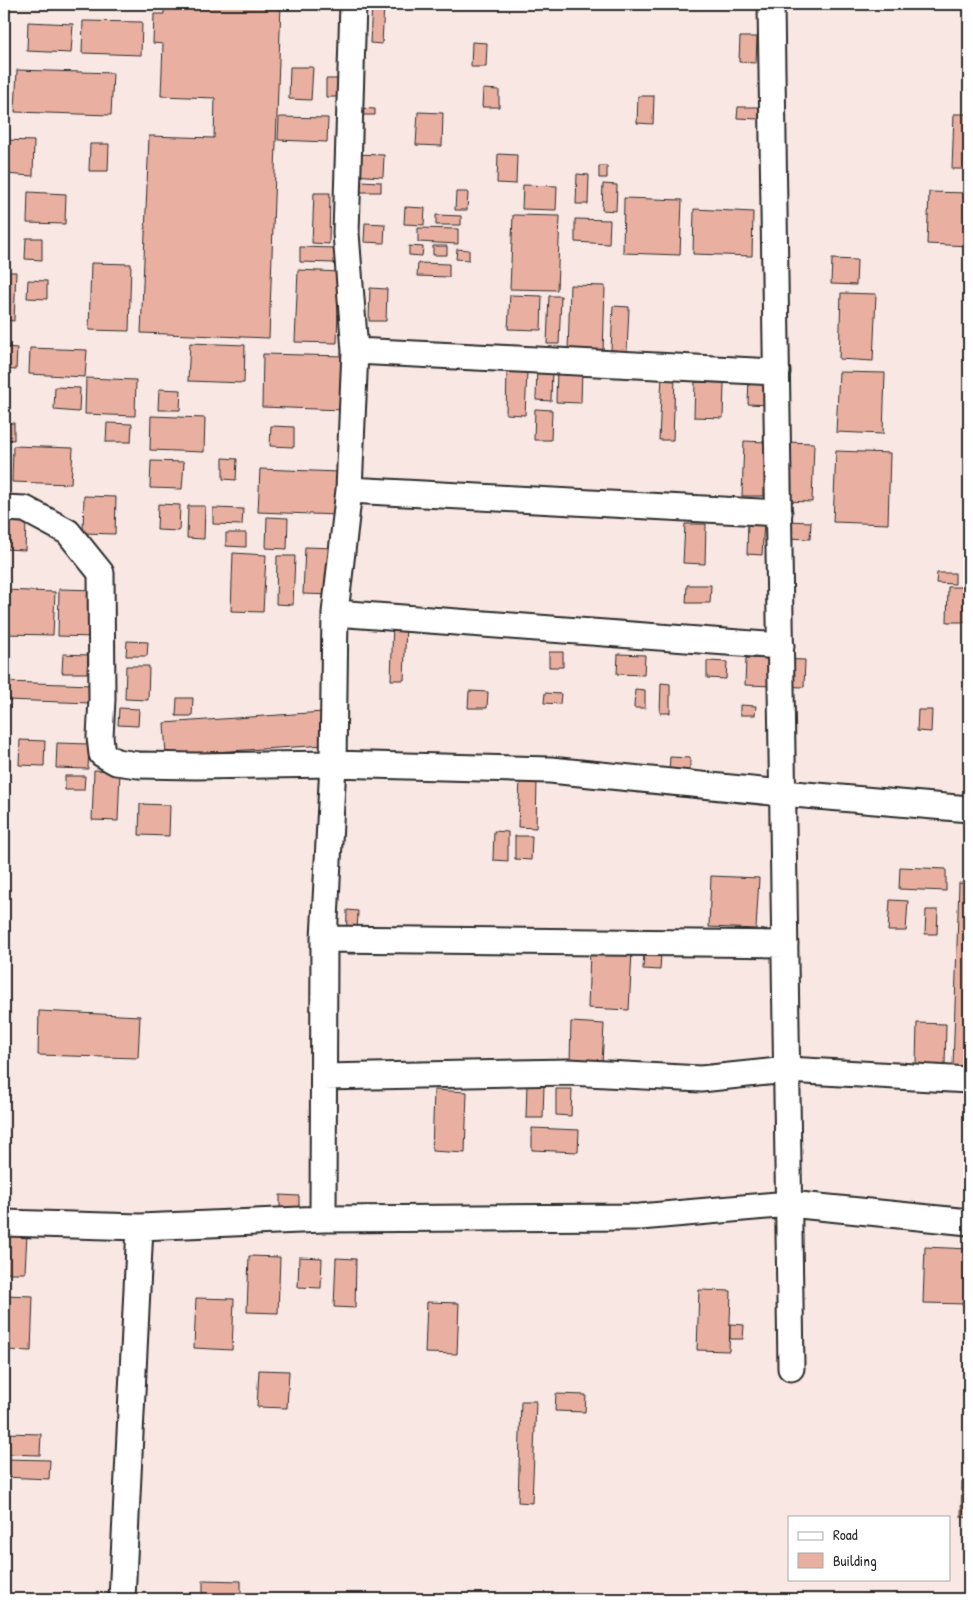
<svg xmlns="http://www.w3.org/2000/svg" width="973" height="1603" font-family="'Patrick Hand',sans-serif">
<rect width="100%" height="100%" fill="#f8e7e3"/>
<filter id="ink" filterUnits="userSpaceOnUse"><feTurbulence type="fractalNoise" baseFrequency=".02" numOctaves="2"/><feDisplacementMap in="SourceGraphic" scale="10" xChannelSelector="R" yChannelSelector="G"/><feConvolveMatrix kernelMatrix="1 2 1 2 8 2 1 2 1" color-interpolation-filters="sRGB"/></filter>
<g filter="url(#ink)">
<!-- building -->
<path fill="#e9b0a1" stroke="#2b2b2b" d="M 164,4 L 281,4 L 269,338 L 141,333 L 149,136 L 214,138 L 215,98 L 161,96 L 163,44 L 153,43 L 154,14 L 164,14 Z
M 372,4 L 384,4 L 382,44 L 370,43 Z
M 83,21 L 142,22 L 141,55 L 82,53 Z
M 28,22 L 73,24 L 71,53 L 27,51 Z
M 740,37 L 757,37 L 756,63 L 739,62 Z
M 472,42 L 487,43 L 486,67 L 471,67 Z
M 290,67 L 313,67 L 311,100 L 289,99 Z
M 17,70 L 113,73 L 111,115 L 15,112 Z
M 326,79 L 344,79 L 344,97 L 326,97 Z
M 483,89 L 499,90 L 499,107 L 482,107 Z
M 638,96 L 654,96 L 653,124 L 637,123 Z
M 738,107 L 759,107 L 759,119 L 737,118 Z
M 357,108 L 375,109 L 375,115 L 357,115 Z
M 418,112 L 443,113 L 442,146 L 416,145 Z
M 954,114 L 969,114 L 969,169 L 952,169 Z
M 279,117 L 328,118 L 327,142 L 278,140 Z
M 5,140 L 34,141 L 33,176 L 4,174 Z
M 90,144 L 109,144 L 108,171 L 89,171 Z
M 353,154 L 384,155 L 383,177 L 352,175 Z
M 498,154 L 517,155 L 516,184 L 497,183 Z
M 599,166 L 607,166 L 607,178 L 599,178 Z
M 577,174 L 589,175 L 588,204 L 576,204 Z
M 360,181 L 381,182 L 381,192 L 360,192 Z
M 603,184 L 617,185 L 616,211 L 602,210 Z
M 523,185 L 557,186 L 556,210 L 522,209 Z
M 28,192 L 66,194 L 65,224 L 27,223 Z
M 456,192 L 468,192 L 467,210 L 455,210 Z
M 929,192 L 969,193 L 969,246 L 927,244 Z
M 314,193 L 330,193 L 329,244 L 312,243 Z
M 624,198 L 682,200 L 680,255 L 623,253 Z
M 405,207 L 425,208 L 424,225 L 404,224 Z
M 694,209 L 753,212 L 752,256 L 693,254 Z
M 436,215 L 461,216 L 461,225 L 436,225 Z
M 513,215 L 560,216 L 557,290 L 510,289 Z
M 575,219 L 610,220 L 609,244 L 575,242 Z
M 365,223 L 385,224 L 384,243 L 364,242 Z
M 418,228 L 458,229 L 458,244 L 418,242 Z
M 26,238 L 42,238 L 42,260 L 25,259 Z
M 409,246 L 423,247 L 422,256 L 409,255 Z
M 433,246 L 447,246 L 447,255 L 433,255 Z
M 300,247 L 335,248 L 335,263 L 300,262 Z
M 457,249 L 469,250 L 469,260 L 456,259 Z
M 832,259 L 857,260 L 856,285 L 831,284 Z
M 91,263 L 131,264 L 129,331 L 89,330 Z
M 418,263 L 449,264 L 449,277 L 417,276 Z
M 298,270 L 339,272 L 337,343 L 295,342 Z
M 4,272 L 16,272 L 14,321 L 4,320 Z
M 28,280 L 47,281 L 47,299 L 27,298 Z
M 570,285 L 605,286 L 603,354 L 568,353 Z
M 370,288 L 387,289 L 386,321 L 369,321 Z
M 841,293 L 876,294 L 873,361 L 839,359 Z
M 510,295 L 542,296 L 541,330 L 508,329 Z
M 549,296 L 561,296 L 559,344 L 547,344 Z
M 613,306 L 629,307 L 627,351 L 611,350 Z
M 190,343 L 245,345 L 244,383 L 188,381 Z
M 4,347 L 17,348 L 16,370 L 4,369 Z
M 30,348 L 87,350 L 85,377 L 29,374 Z
M 263,354 L 345,356 L 343,410 L 262,407 Z
M 537,367 L 552,368 L 551,401 L 536,400 Z
M 557,367 L 582,368 L 581,403 L 556,402 Z
M 507,371 L 527,372 L 525,415 L 506,414 Z
M 839,372 L 885,373 L 883,434 L 836,432 Z
M 662,375 L 675,376 L 673,440 L 659,440 Z
M 749,377 L 772,378 L 771,405 L 748,404 Z
M 86,378 L 136,380 L 135,416 L 85,414 Z
M 695,382 L 724,383 L 723,418 L 694,417 Z
M 55,387 L 80,388 L 79,412 L 54,410 Z
M 159,389 L 181,390 L 180,410 L 158,410 Z
M 535,409 L 552,410 L 551,440 L 534,440 Z
M 151,416 L 205,418 L 204,452 L 150,450 Z
M 4,423 L 14,423 L 14,440 L 4,439 Z
M 107,423 L 132,424 L 131,442 L 106,442 Z
M 271,426 L 294,427 L 294,447 L 270,446 Z
M 744,441 L 766,442 L 764,496 L 742,496 Z
M 786,442 L 814,443 L 812,502 L 784,501 Z
M 13,446 L 73,448 L 71,484 L 12,482 Z
M 836,451 L 890,453 L 888,524 L 833,522 Z
M 223,458 L 237,459 L 236,480 L 223,479 Z
M 967,458 L 969,458 L 969,468 L 966,467 Z
M 151,461 L 184,462 L 182,489 L 150,488 Z
M 260,469 L 339,472 L 338,515 L 258,512 Z
M 84,496 L 116,497 L 115,534 L 83,533 Z
M 158,504 L 180,505 L 179,531 L 157,530 Z
M 188,506 L 205,506 L 204,539 L 187,538 Z
M 213,508 L 243,509 L 242,525 L 213,524 Z
M 267,517 L 288,518 L 287,549 L 266,548 Z
M 748,520 L 764,520 L 762,555 L 747,554 Z
M 786,521 L 811,522 L 810,539 L 786,538 Z
M 4,522 L 26,523 L 25,550 L 4,549 Z
M 685,524 L 706,524 L 705,564 L 683,563 Z
M 226,533 L 246,533 L 246,547 L 226,546 Z
M 305,547 L 335,548 L 333,595 L 303,594 Z
M 233,553 L 266,555 L 263,612 L 231,611 Z
M 277,556 L 295,556 L 293,605 L 276,604 Z
M 937,573 L 955,573 L 955,584 L 936,583 Z
M 687,585 L 711,585 L 710,603 L 686,603 Z
M 948,587 L 969,587 L 967,622 L 947,622 Z
M 59,589 L 97,590 L 96,637 L 58,636 Z
M 4,590 L 55,592 L 53,635 L 4,634 Z
M 393,622 L 406,623 L 404,680 L 391,680 Z
M 127,641 L 148,642 L 147,656 L 126,656 Z
M 549,652 L 563,652 L 563,667 L 549,667 Z
M 63,654 L 88,655 L 87,673 L 62,673 Z
M 618,654 L 645,655 L 644,675 L 617,674 Z
M 746,658 L 805,660 L 804,687 L 745,685 Z
M 707,661 L 727,662 L 726,679 L 707,678 Z
M 126,666 L 149,666 L 148,700 L 125,699 Z
M 6,682 L 92,685 L 91,703 L 6,700 Z
M 661,683 L 670,684 L 670,713 L 660,713 Z
M 635,689 L 645,690 L 645,708 L 634,708 Z
M 469,691 L 488,692 L 487,708 L 468,708 Z
M 545,693 L 561,694 L 560,704 L 544,703 Z
M 177,698 L 193,698 L 192,716 L 176,716 Z
M 740,705 L 756,706 L 755,715 L 740,715 Z
M 119,708 L 139,709 L 138,726 L 118,725 Z
M 918,710 L 932,710 L 931,732 L 917,731 Z
M 323,712 L 326,745 L 166,755 L 164,723 Z
M 20,740 L 45,741 L 44,766 L 19,765 Z
M 57,743 L 89,744 L 88,769 L 56,768 Z
M 670,757 L 690,758 L 690,774 L 669,773 Z
M 94,770 L 120,771 L 118,821 L 92,820 Z
M 65,776 L 85,776 L 84,790 L 65,790 Z
M 520,778 L 537,778 L 536,828 L 518,827 Z
M 140,804 L 170,805 L 169,836 L 139,835 Z
M 494,831 L 508,832 L 508,861 L 493,860 Z
M 515,836 L 532,836 L 531,860 L 515,859 Z
M 900,867 L 946,869 L 946,891 L 899,889 Z
M 711,876 L 759,878 L 756,929 L 709,927 Z
M 959,883 L 969,884 L 969,1067 L 953,1067 Z
M 890,900 L 908,901 L 906,931 L 888,931 Z
M 347,910 L 358,911 L 356,954 L 346,954 Z
M 926,910 L 938,910 L 937,934 L 925,934 Z
M 590,950 L 632,951 L 629,1010 L 588,1008 Z
M 644,953 L 661,954 L 660,970 L 643,969 Z
M 39,1011 L 140,1016 L 138,1058 L 38,1055 Z
M 571,1022 L 604,1024 L 602,1065 L 570,1064 Z
M 917,1023 L 946,1024 L 945,1065 L 916,1064 Z
M 527,1083 L 544,1084 L 543,1118 L 526,1118 Z
M 556,1089 L 572,1089 L 571,1116 L 556,1115 Z
M 434,1090 L 467,1092 L 465,1153 L 432,1151 Z
M 532,1128 L 579,1130 L 578,1152 L 532,1150 Z
M 280,1195 L 299,1196 L 299,1211 L 280,1210 Z
M 4,1232 L 27,1233 L 25,1273 L 4,1273 Z
M 925,1247 L 969,1249 L 969,1304 L 923,1303 Z
M 249,1256 L 280,1257 L 278,1313 L 247,1312 Z
M 299,1257 L 322,1258 L 321,1288 L 298,1287 Z
M 336,1258 L 356,1259 L 355,1308 L 334,1307 Z
M 699,1290 L 731,1291 L 729,1351 L 697,1350 Z
M 4,1295 L 33,1296 L 31,1351 L 4,1350 Z
M 196,1298 L 234,1299 L 232,1350 L 194,1348 Z
M 427,1302 L 459,1303 L 457,1354 L 425,1353 Z
M 730,1324 L 744,1325 L 743,1339 L 730,1339 Z
M 259,1370 L 289,1371 L 287,1408 L 257,1407 Z
M 556,1394 L 586,1395 L 585,1412 L 555,1411 Z
M 521,1401 L 536,1401 L 532,1503 L 518,1502 Z
M 4,1433 L 41,1434 L 40,1455 L 4,1454 Z
M 4,1459 L 50,1460 L 49,1479 L 4,1477 Z
M 962,1482 L 969,1482 L 969,1518 L 961,1517 Z
M 4,1497 L 8,1497 L 7,1517 L 4,1517 Z
M 203,1580 L 241,1581 L 241,1599 L 203,1599 Z
M 548,1596 L 574,1597 L 574,1599 L 548,1599 Z"/>
<g fill="none" stroke-linecap="round" stroke-linejoin="round">
<defs>
<path id="minor" d="M 771,4 L 791,1368
M 355,351 L 777,372
M 349,490 L 779,513
M 4,508 L 25,509 L 68,532 L 101,573 L 102,699 L 100,737 L 102,754 L 116,762 L 138,765 L 196,766 L 333,764 L 550,770 L 782,793 L 969,809
M 335,613 L 781,646
M 324,939 L 785,944
M 324,1077 L 569,1072 L 701,1079 L 787,1070 L 969,1080
M 323,1219 L 324,939 L 333,764 L 335,613 L 349,490 L 355,351 L 346,233 L 353,4
M 4,1223 L 140,1227 L 323,1219 L 640,1217 L 789,1204 L 969,1222
M 122,1599 L 140,1227"/>
</defs>
<!-- minor casing -->
<use href="#minor" stroke="#2b2b2b" stroke-width="29"/>
<!-- minor -->
<use href="#minor" stroke="#fff" stroke-width="25"/>
</g>
</g>
<!-- margin -->
<rect width="973" height="1603" fill="none" stroke="#fff" stroke-width="20"/>
<rect x="10" y="10" width="953" height="1583" fill="none" stroke="#2b2b2b" stroke-width="2" filter="url(#ink)"/>
<!-- legend -->
<rect x="788" y="1516" width="162" height="65" fill="#ffffff" stroke="#aaaaaa"/>
<rect x="798" y="1532" width="25" height="8" fill="#ffffff" stroke="#aaaaaa"/>
<text x="833" y="1540" font-size="15" fill="#2b2b2b">Road</text>
<rect x="798" y="1553" width="25" height="15" fill="#e9b0a1" stroke="#aaaaaa"/>
<text x="833" y="1566" font-size="15" fill="#2b2b2b">Building</text>
</svg>
